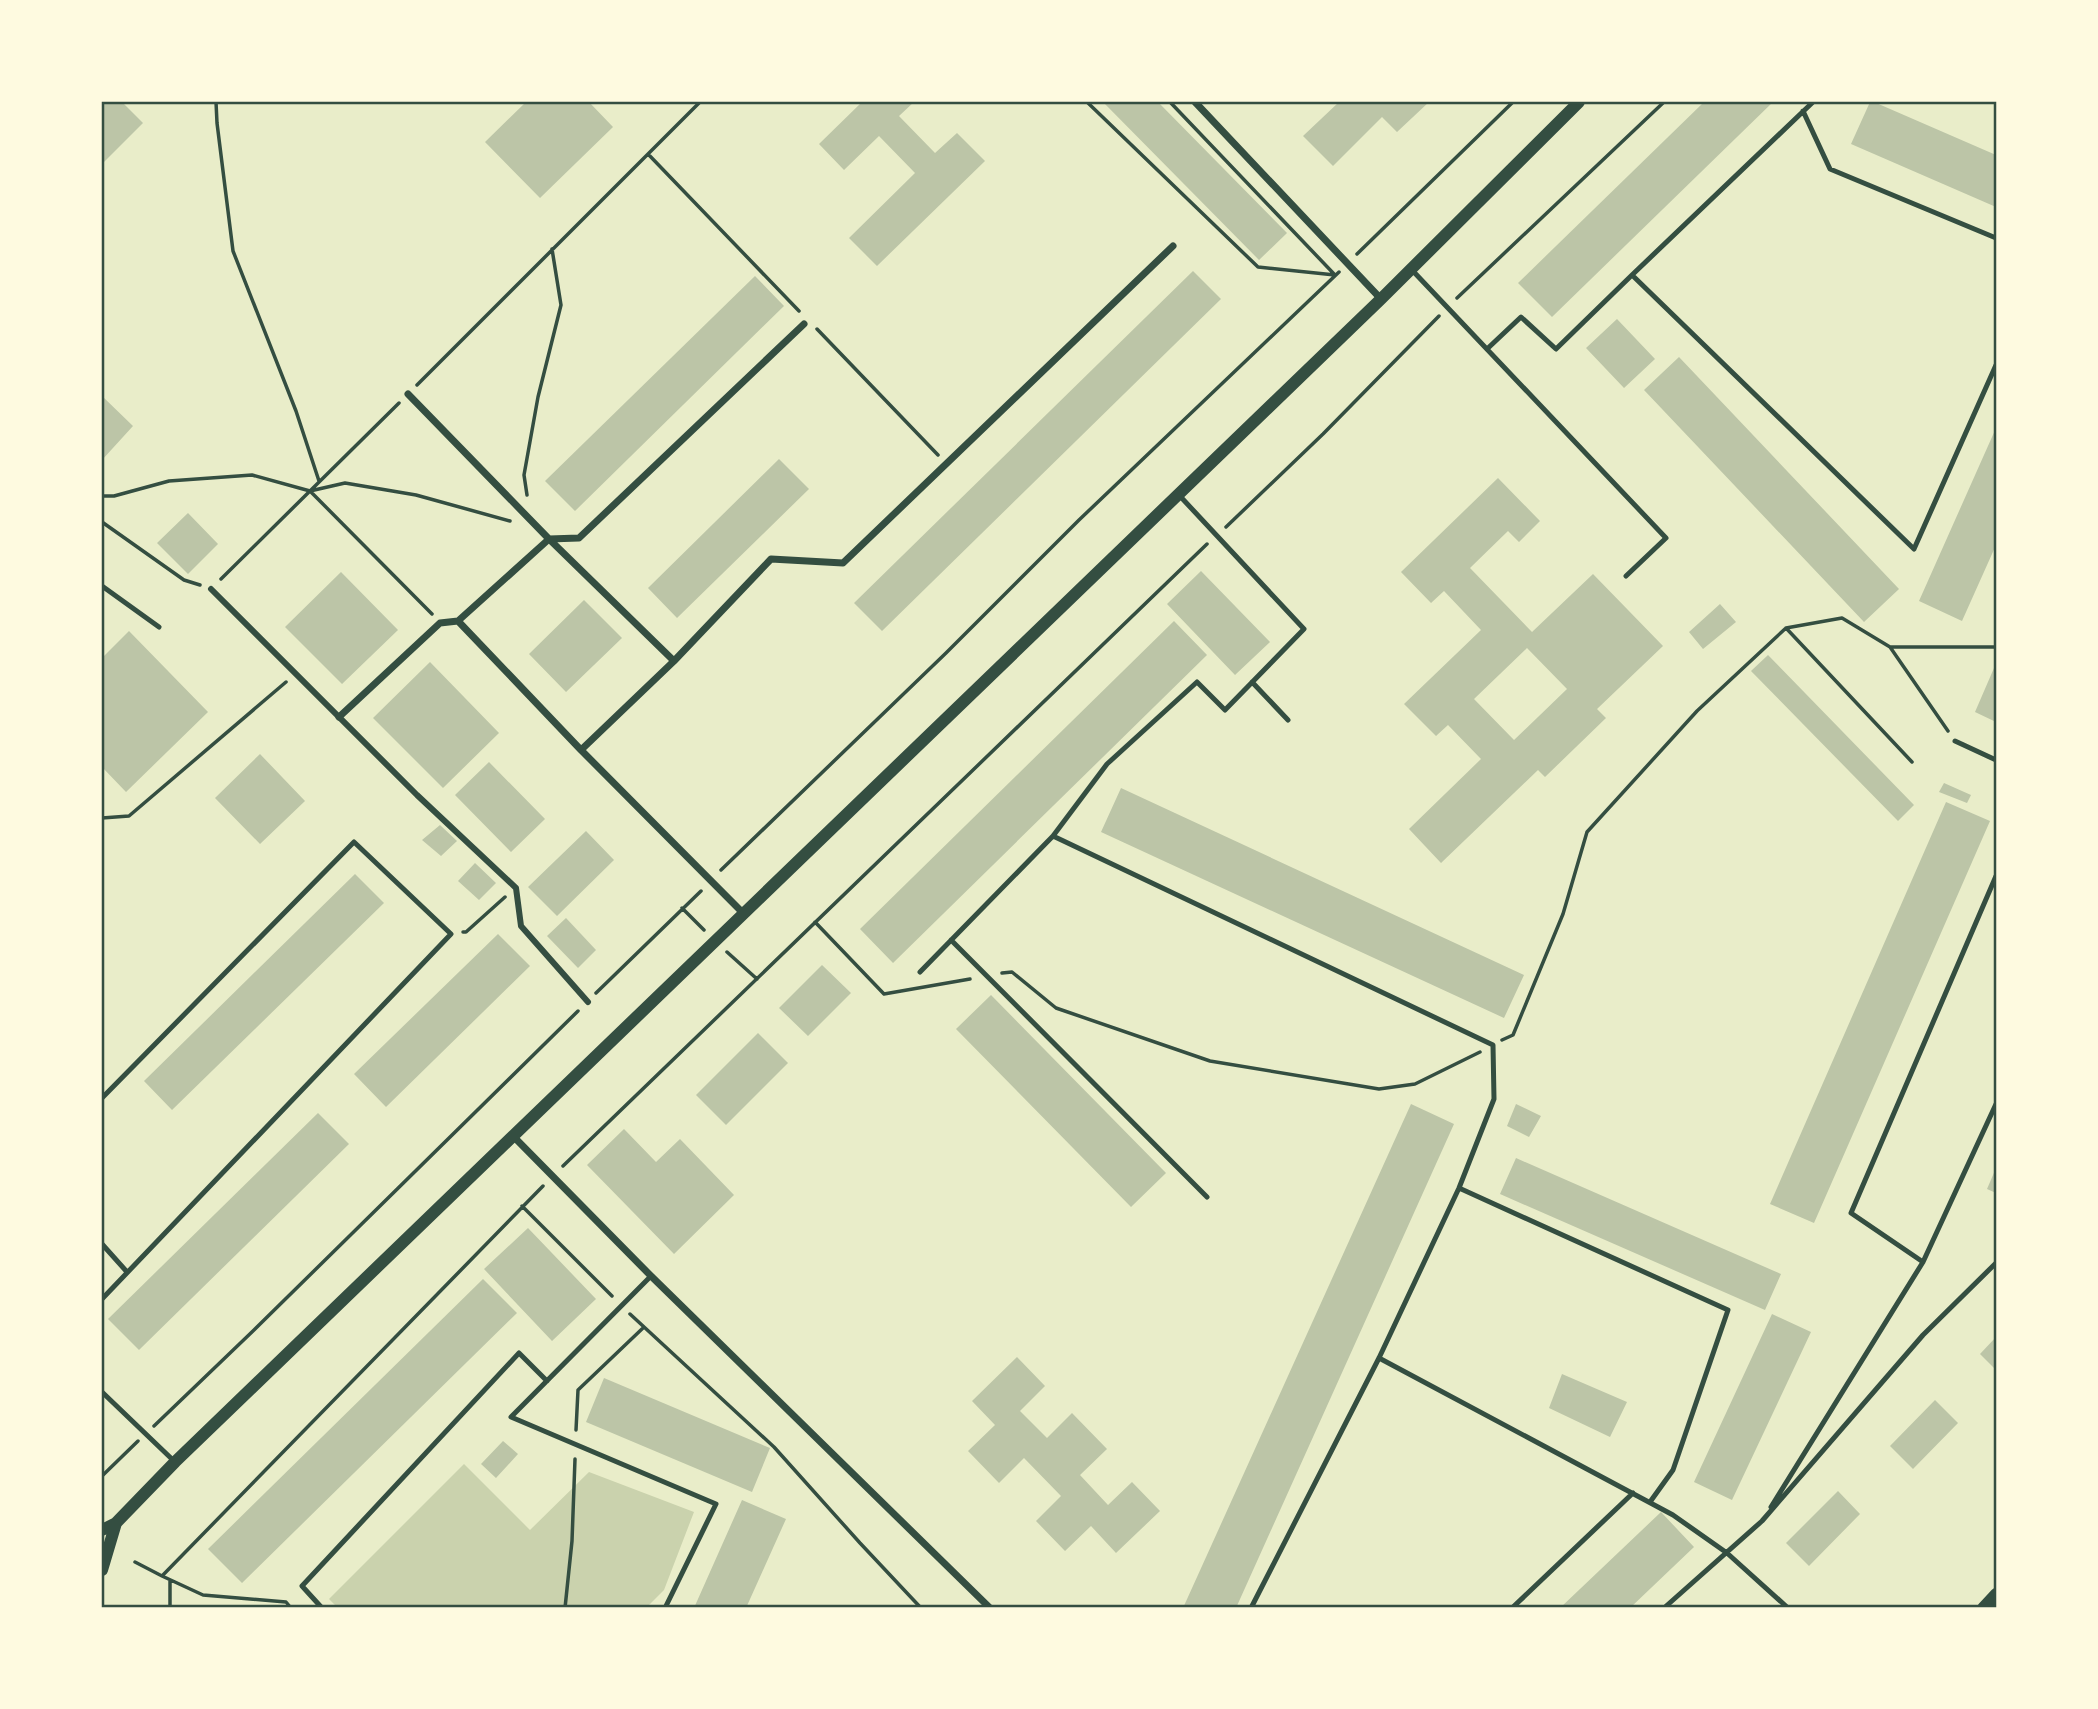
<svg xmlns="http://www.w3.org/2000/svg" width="2098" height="1709" font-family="Raleway,sans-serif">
<rect width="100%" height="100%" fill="#e9edc9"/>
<!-- green -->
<path fill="#cad2ad" d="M 464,1464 L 530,1530 L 589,1472 L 694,1512 L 664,1590 L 647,1607 L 338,1608 L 329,1599 Z"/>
<!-- building -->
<path fill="#bcc5a7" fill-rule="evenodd" d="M 106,102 L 122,102 L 143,123 L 102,164 L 102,106 Z
M 526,102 L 589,102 L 613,127 L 540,198 L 485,142 Z
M 862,102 L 914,102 L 899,116 L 935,153 L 957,133 L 985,161 L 877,266 L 849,238 L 915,173 L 879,136 L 844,170 L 819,144 Z
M 1103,102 L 1158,102 L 1287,233 L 1259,260 Z
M 1339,102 L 1366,102 L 1368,103 L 1370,102 L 1429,102 L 1397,132 L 1382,117 L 1333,166 L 1303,136 Z
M 1704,102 L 1773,102 L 1552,317 L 1518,283 Z
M 1870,102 L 1874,102 L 1996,155 L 1996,207 L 1851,144 Z
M 1193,271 L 1221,299 L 882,631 L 854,603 Z
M 755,276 L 784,306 L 575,511 L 545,481 Z
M 1617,319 L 1655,359 L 1624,388 L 1586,348 Z
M 1679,357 L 1899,589 L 1864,622 L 1644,390 Z
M 102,396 L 133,426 L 102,460 Z
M 1996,428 L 1996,545 L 1962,621 L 1919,601 Z
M 779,459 L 809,489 L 677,618 L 648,588 Z
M 1498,478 L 1540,521 L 1519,542 L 1508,531 L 1470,568 L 1532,632 L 1593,574 L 1663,646 L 1597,709 L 1606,718 L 1545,777 L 1538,770 L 1441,863 L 1409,829 L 1481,759 L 1448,725 L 1436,736 L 1404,704 L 1481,630 L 1444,591 L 1431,603 L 1401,572 ZM 1527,648 L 1567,689 L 1514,740 L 1474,699 Z
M 188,513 L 218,544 L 188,574 L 157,543 Z
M 1201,571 L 1270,642 L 1235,675 L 1167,604 Z
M 341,572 L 398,630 L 342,684 L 285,627 Z
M 584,600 L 622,638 L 566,692 L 529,654 Z
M 1720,604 L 1736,622 L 1703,649 L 1689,632 Z
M 1174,621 L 1207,655 L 893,963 L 860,929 Z
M 129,631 L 208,712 L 126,792 L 102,767 L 102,658 Z
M 1768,655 L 1914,805 L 1898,821 L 1751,671 Z
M 430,662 L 499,733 L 443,788 L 373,718 Z
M 1994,668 L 1996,669 L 1996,722 L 1975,712 Z
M 260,754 L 305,801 L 260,844 L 215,798 Z
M 489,762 L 545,819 L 511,852 L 455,795 Z
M 1944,783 L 1971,795 L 1967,803 L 1939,792 Z
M 1121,788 L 1524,975 L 1504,1018 L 1101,832 Z
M 1946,802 L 1990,821 L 1814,1223 L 1770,1204 Z
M 440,825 L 457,841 L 441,856 L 422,840 Z
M 586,831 L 614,860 L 557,916 L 528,887 Z
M 475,863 L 496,883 L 479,900 L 458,881 Z
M 355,874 L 384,903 L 172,1110 L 144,1081 Z
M 566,918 L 596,950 L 578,968 L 547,936 Z
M 498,934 L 530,966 L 386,1107 L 354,1074 Z
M 822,965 L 851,993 L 808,1036 L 779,1008 Z
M 991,995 L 1166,1173 L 1131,1207 L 956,1029 Z
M 758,1033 L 788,1063 L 726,1125 L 696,1095 Z
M 1411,1104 L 1454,1124 L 1236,1608 L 1183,1608 Z
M 1516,1104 L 1541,1116 L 1529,1137 L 1507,1126 Z
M 318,1113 L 349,1144 L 139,1350 L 108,1319 Z
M 624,1129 L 656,1162 L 680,1139 L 734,1195 L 674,1254 L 587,1165 Z
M 1516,1158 L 1781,1274 L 1765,1310 L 1500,1194 Z
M 1996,1168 L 1996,1193 L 1987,1189 Z
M 528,1228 L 596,1299 L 552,1341 L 484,1269 Z
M 483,1279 L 517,1313 L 242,1583 L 208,1549 Z
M 1772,1314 L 1811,1332 L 1732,1500 L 1694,1482 Z
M 1996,1337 L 1996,1370 L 1980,1354 Z
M 1017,1357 L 1045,1386 L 1020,1411 L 1047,1438 L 1072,1413 L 1107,1449 L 1080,1475 L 1108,1505 L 1132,1482 L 1160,1511 L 1116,1553 L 1091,1526 L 1065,1551 L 1036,1521 L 1061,1496 L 1024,1458 L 999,1483 L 968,1451 L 995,1425 L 972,1401 Z
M 1562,1374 L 1627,1402 L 1610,1437 L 1549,1408 Z
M 604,1378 L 770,1448 L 752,1492 L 586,1422 Z
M 1935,1400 L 1958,1423 L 1913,1469 L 1890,1446 Z
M 503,1441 L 518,1454 L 496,1478 L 481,1464 Z
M 1838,1491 L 1860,1514 L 1809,1566 L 1786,1543 Z
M 742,1500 L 786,1519 L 746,1608 L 694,1608 Z
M 1661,1512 L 1694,1547 L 1630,1608 L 1560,1608 Z"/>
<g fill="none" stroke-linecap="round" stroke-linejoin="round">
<!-- path -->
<path stroke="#344e41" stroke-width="3.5" d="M 216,102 L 217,123 L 233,251 L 296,411 L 319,481
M 1087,102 L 1258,267 L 1335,275 L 1170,102
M 648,154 L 799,311
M 1357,254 L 1513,102
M 1457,298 L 1664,102
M 817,329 L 938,455
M 417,385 L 700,102
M 310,491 L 432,614
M 527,495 L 524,475 L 538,397 L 561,305 L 552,249
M 102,496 L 114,496 L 169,481 L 252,475 L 310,491 L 345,483 L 416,495 L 510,521
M 102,522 L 184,580 L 200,585
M 1226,527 L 1323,434 L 1439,316
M 221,579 L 399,403
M 1786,628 L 1842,618 L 1890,647
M 1948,731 L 1890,647 L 1996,647
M 102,818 L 129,816 L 286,682
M 721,870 L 946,653 L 1079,520 L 1339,272
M 682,908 L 704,930
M 815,922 L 884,994 L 970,979
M 463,932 L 466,932 L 505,897
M 727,952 L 757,979
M 1002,973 L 1012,972 L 1056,1008 L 1210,1061 L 1379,1089 L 1415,1084 L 1480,1052
M 596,993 L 701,891
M 1502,1040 L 1513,1035 L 1563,914 L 1587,832 L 1697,711 L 1786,628 L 1912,762
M 563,1166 L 1207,544
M 522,1206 L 612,1296
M 630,1314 L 774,1447 L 860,1543 L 921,1608
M 154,1426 L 254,1330 L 578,1011
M 576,1430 L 578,1390 L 643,1328
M 102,1476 L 138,1441
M 135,1562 L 162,1576 L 543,1186
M 162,1576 L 203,1595 L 286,1602 L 291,1608
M 170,1580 L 170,1608
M 565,1608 L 572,1541 L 575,1459"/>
<!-- service -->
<path stroke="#344e41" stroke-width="5" d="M 1813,102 L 1632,275 L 1914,549 L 1996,365
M 1803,111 L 1830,169 L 1996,238
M 1411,269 L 1666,538 L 1626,576
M 1487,349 L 1521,317 L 1556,349 L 1632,275
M 1178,494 L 1304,629 L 1225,710 L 1197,682 L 1107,764 L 1053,836 L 1493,1045 L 1494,1099 L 1459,1188 L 1379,1358 L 1251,1608
M 102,586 L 159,627
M 1252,682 L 1288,720
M 1955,741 L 1996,760
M 951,940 L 1207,1197
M 920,972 L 1053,836
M 102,1098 L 354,842 L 451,934 L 102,1299
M 1459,1188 L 1728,1310 L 1673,1470 L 1650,1502
M 102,1244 L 127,1272
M 1923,1262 L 1851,1213 L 1996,876
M 651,1276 L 511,1417 L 716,1504 L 665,1608
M 1379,1358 L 1673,1515 L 1727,1553 L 1788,1608
M 102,1392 L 175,1462
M 1771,1507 L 1923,1262 L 1996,1104
M 322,1608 L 302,1586 L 519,1353 L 547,1381
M 1512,1608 L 1633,1493
M 1664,1608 L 1762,1521 L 1923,1335 L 1996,1263"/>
<!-- pedestrian -->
<path stroke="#344e41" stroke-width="6" d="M 211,589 L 417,795 L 516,888 L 521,926 L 588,1002"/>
<!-- minor -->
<path stroke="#344e41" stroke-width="7" d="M 1195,102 L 1381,299
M 408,394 L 549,539 L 674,661
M 339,717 L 440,623 L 458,621
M 581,750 L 458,621 L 549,539 L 579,538 L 804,324
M 743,913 L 581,750 L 674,661 L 771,559 L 843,563 L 1173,246
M 513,1136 L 651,1276 L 990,1608"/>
<!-- tertiary -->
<path stroke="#344e41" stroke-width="12" d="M 102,1530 L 116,1523 L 175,1462 L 1381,299 L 1579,102
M 102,1570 L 116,1523
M 1983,1608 L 1996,1594"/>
</g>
<!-- border -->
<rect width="2098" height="1709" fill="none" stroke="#fefae0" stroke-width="206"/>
<rect x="103" y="103" width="1892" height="1503" fill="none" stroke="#344e41" stroke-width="2.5"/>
</svg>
